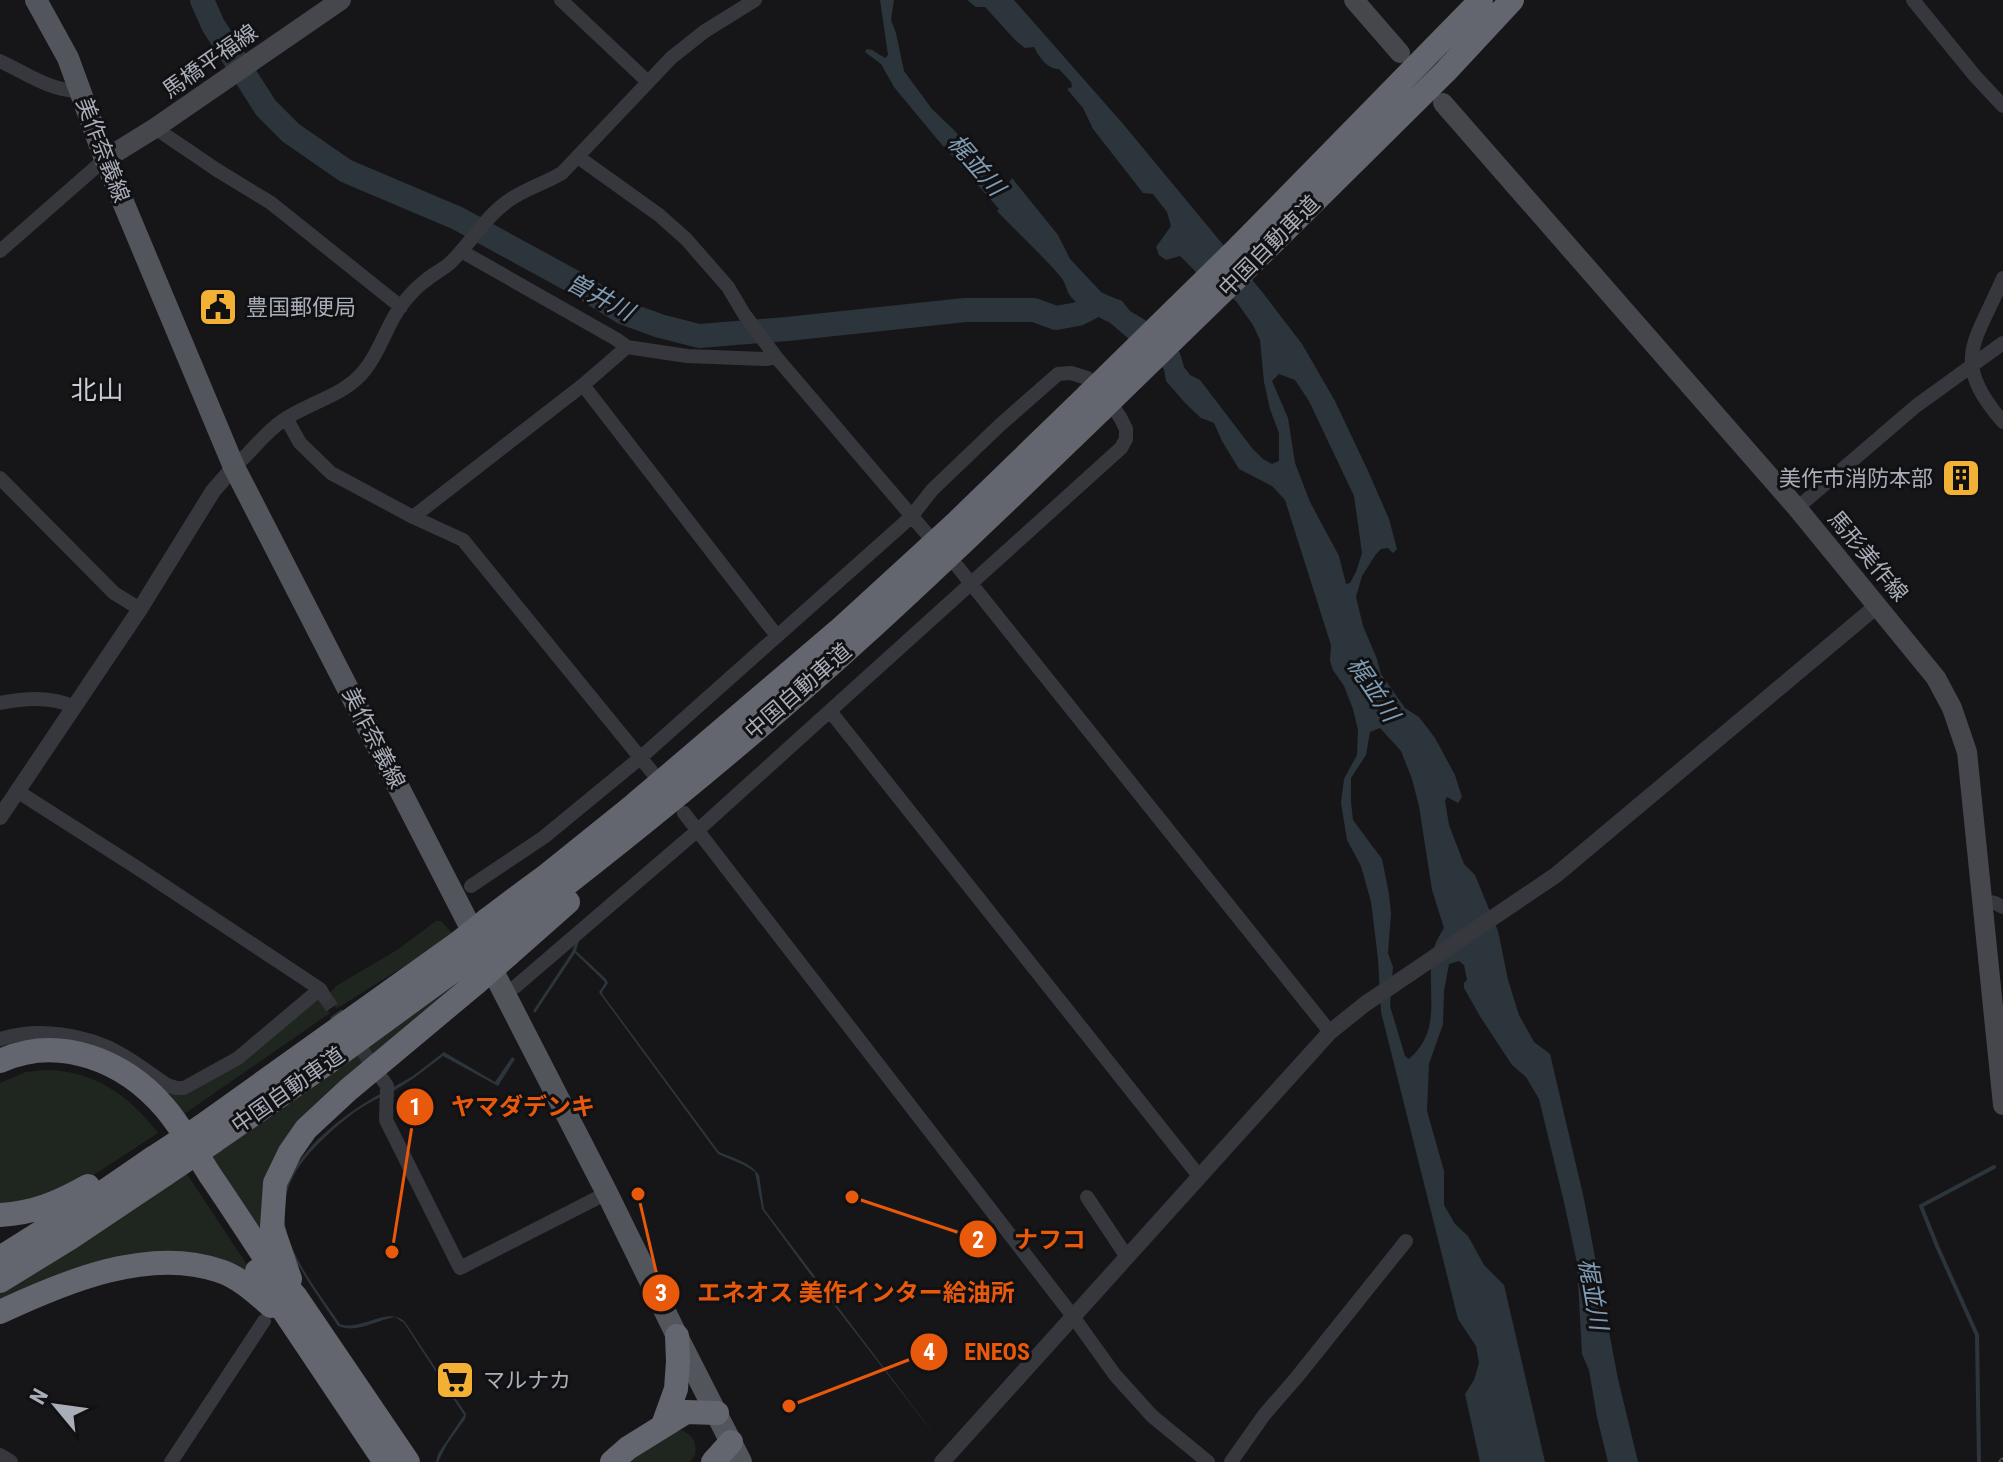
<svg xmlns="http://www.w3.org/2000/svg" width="2003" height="1462" font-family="'Roboto Condensed','Noto Sans JP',sans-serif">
<rect width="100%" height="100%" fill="#161618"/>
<!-- green -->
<path fill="#1e261f" d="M 436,921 L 441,921 L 452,933 L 408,964 L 336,1009 L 330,993 L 336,986 L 397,950 Z
M 458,984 L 285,1146 L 273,1252 L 207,1161 L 451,987 Z
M 318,999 L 330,1013 L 177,1119 C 134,1057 74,1028 0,1054 L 0,1045 C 50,1027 104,1044 146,1074 C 159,1083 166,1092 183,1093 L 237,1062 L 314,1000 Z
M 45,1070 C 93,1070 129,1095 158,1133 L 83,1182 L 63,1192 L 0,1207 L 0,1083 L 26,1072 Z
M 187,1174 L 263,1289 L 211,1261 L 0,1305 L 0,1293 Z
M 681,1430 C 693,1435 697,1442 695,1455 L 690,1462 L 632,1462 L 632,1458 L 674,1431 Z"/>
<!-- water -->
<path fill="#2c353c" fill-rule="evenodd" d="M 880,0 L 894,0 L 891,20 L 896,33 L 904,71 L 932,109 L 954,130 L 995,178 L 1003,184 L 1008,184 L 1012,178 L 1058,235 L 1070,259 L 1102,293 L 1122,301 L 1130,311 L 1145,320 L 1180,353 L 1184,367 L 1190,375 L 1200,380 L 1252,448 L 1263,459 L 1272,464 L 1279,461 L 1279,433 L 1270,409 L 1264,382 L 1260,340 L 1253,325 L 1236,301 L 1196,272 L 1180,256 L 1166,260 L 1159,255 L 1156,247 L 1171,226 L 1167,212 L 1153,194 L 1143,193 L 1093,129 L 1083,108 L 1067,89 L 1072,87 L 1071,82 L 1059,69 C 1047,69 1039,57 1034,47 L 1025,48 L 1016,41 L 985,7 L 976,7 L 967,0 L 1014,0 L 1124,125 L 1263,293 L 1302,344 L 1335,401 L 1368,471 L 1389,519 L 1397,549 L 1393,553 L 1388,548 L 1381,549 L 1376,554 L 1362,576 L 1356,597 L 1363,626 L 1377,659 L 1381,674 L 1405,708 L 1419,717 L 1435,738 L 1455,775 L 1462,797 L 1458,803 L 1447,797 L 1445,801 L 1449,825 L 1464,864 L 1475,875 L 1498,931 L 1508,980 L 1519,1015 L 1534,1042 L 1550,1054 L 1584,1199 L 1618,1379 L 1638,1462 L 1608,1462 L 1597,1417 L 1589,1370 L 1582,1354 L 1577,1263 L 1564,1202 L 1539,1099 L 1526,1077 L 1512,1065 L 1481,1018 L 1464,988 L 1464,983 L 1467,980 L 1464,965 L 1459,961 L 1449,964 L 1444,991 L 1443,1024 L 1429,1064 L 1427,1111 L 1444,1171 L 1444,1205 L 1455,1224 L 1468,1236 L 1484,1265 L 1504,1285 L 1545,1462 L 1480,1462 L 1465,1394 L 1474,1380 L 1479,1363 L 1476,1346 L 1458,1319 L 1381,1012 L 1378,959 L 1371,902 L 1361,866 L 1347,840 L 1341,803 L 1344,779 L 1357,755 L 1358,730 L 1353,709 L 1344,686 L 1333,670 L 1330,661 L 1331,645 L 1285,500 L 1272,486 L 1239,469 L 1222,441 L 1214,423 L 1201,418 L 1186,404 L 1166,381 L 1164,369 L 1109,322 C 1102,320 1077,304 1072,298 C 1066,292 1066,282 1060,276 C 1040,253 1018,233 997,211 L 999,209 L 937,139 L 894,87 L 881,64 L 865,52 L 867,49 L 872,50 L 885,58 L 888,55 ZM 1279,374 L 1295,380 L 1309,401 L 1354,496 L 1362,553 L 1356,572 L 1350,583 L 1346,584 L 1339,556 L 1310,502 L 1295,463 L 1288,418 L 1272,381 ZM 1380,728 L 1401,751 L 1412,779 L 1419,806 L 1432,890 L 1444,928 C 1441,933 1437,939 1435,945 C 1422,985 1447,1026 1409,1059 L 1405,1056 L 1390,1006 L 1393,967 L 1388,953 L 1391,914 L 1389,894 L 1382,859 L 1353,820 L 1351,802 L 1351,778 L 1366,755 L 1370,732 Z
M 577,938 L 579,941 L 576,951 L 606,979 L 608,983 L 602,992 L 603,995 L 719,1152 C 733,1158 750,1162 759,1175 L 764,1209 L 940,1442 L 810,1274 L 762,1209 L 755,1172 L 744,1165 L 718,1154 L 601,995 L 599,992 L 605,983 L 603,980 L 575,953 L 535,1013 L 533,1011 L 572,952 Z
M 444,1052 L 495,1082 L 512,1057 L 515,1059 L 498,1086 L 443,1056 L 414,1078 L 392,1092 L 392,1088 L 413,1076 Z
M 382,1093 L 383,1096 C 359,1106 336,1126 318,1144 C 251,1211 297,1261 340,1324 C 361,1332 387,1305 405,1322 L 466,1414 L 465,1419 L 447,1444 L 438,1462 L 436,1462 L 438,1454 L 464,1415 L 404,1323 L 395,1317 C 376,1320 357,1334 338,1326 C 318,1295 293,1265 284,1229 C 282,1223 283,1217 283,1211 C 284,1202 284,1194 286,1186 C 298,1149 348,1111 382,1093 Z"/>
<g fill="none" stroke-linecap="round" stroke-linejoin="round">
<!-- stream -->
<path stroke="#2c353c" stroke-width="4" d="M 1979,1462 L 1977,1335 L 1937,1246 L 1921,1206 L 1994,1167"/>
<!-- river -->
<path stroke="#2c353c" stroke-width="24" d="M 202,0 L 213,25 L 266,108 L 291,133 L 346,171 L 457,218 L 576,283 L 624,313 L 660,326 L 699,336 L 787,329 L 965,310 L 1034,310 L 1056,318 L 1078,314 L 1098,304"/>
<!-- minor-tunnel -->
<path stroke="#333438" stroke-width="14" stroke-dasharray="14 7" stroke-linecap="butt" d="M 324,996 L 378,1073"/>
<!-- minor -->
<path stroke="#37383d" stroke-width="14" d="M 561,0 L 648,82
M 1913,0 L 1975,76 L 2003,106
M 0,61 C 24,72 52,92 80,91
M 155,128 L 217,170 L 271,203 L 401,307
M 578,157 L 659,215 L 686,239 L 728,287 L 744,314 L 776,357 L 927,534
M 0,251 L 105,159
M 461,251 L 616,339 L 627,347
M 2003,278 C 1976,342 1949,360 2003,422
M 583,385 L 627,347 L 687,356 L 767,359 L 776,357
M 286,418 L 300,443 L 331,473 L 413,517
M 234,467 C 251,453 263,434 282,421 C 308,402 343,397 364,371 C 380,352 386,327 400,307 C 407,298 416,287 425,281 C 433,274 442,270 450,263 C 470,244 485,217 508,201 C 524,189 544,184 562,173 L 671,58 L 705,31 L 755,0
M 0,478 L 114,593 L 140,609
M 1797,508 L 1916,406 L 2003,343
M 957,566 L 1330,1032
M 0,703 C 24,698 52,696 74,707
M 830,711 L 1199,1176
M 652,772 L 463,540 L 413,517 L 583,385 L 777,636
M 17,791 L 139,869 L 320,989 L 324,996
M 684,813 L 1072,1315 L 1115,1375 L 1152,1416 L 1208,1462
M 471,886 L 544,837 L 640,758 L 911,517 L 932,490 L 1000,425 L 1058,374 L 1071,373 L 1087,378 L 1101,391 L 1120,417 L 1126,429 L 1126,439 L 1121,448 L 698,830 L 515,987
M 1982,900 L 1995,903 L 2003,907
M 0,1039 C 38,1027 86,1034 121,1054 C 137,1063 152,1075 167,1085 L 176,1088 L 184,1088 L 238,1058 L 320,989
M 378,1073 L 387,1086 L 386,1120 L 460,1268 L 607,1193
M 1087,1197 L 1127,1257
M 171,1462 L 264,1321
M 1231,1462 L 1264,1415 L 1297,1377 L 1406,1241"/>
<!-- tertiary -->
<path stroke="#37383d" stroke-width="16" d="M 0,817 L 140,609 L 213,491 L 234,467
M 0,1456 L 10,1462
M 942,1462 L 1330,1032 L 1365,1004 L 1556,875 L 1878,605"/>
<!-- secondary -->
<path stroke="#45474d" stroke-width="20" d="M 1354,0 L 1400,53
M 1443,103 L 1797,508 L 1936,678 L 1952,708 L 1967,752 L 2003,1105
M 105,159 L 155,128 L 341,0"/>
<!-- primary -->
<path stroke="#53555c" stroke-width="22" d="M 36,0 L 68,58 L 105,159 L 234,467 L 607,1193 L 677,1336 L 741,1462"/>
<!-- motorway -->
<path stroke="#63666e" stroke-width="24" d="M 1240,246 L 1481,0
M 1252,263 L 1446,71 L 1512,0
M 488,919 L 547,875 L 634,805 L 838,631 L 956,523 L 1088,395
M 497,938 C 621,843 743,745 858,640 C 941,565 1021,487 1101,410
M 508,955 L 568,902
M 0,1061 C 60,1034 125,1061 165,1108 C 182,1128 196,1153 210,1175 C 232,1207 253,1240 275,1273 L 296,1297 L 408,1462
M 202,1126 L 458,943
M 213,1142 L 327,1063 L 468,960
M 0,1215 C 34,1213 58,1203 88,1186
M 0,1258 L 89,1202 L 153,1158
M 257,1271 L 385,1462
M 290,1279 L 272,1227 L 275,1183 L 290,1152 L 306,1129 L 348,1090 L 476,983
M 0,1281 L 70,1238 L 164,1175
M 0,1312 C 64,1282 149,1246 220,1271 C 239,1277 256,1293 271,1306
M 663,1425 L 676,1389 L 678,1361 L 677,1336
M 612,1462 L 628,1448 L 686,1412 L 717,1413
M 713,1462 L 731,1442"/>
<defs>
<path id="rail" d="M 2002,1462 L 2003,1461"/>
</defs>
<!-- rail casing -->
<use href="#rail" stroke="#4a4c52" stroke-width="7"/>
<!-- rail -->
<use href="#rail" stroke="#111113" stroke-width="4" stroke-dasharray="12" stroke-linecap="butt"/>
<!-- motorway-bridge -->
<path stroke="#63666e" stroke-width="24" d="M 1088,395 L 1240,246
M 1101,410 L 1252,263
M 458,943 L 488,919
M 468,960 L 497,938
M 476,983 L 508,955
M 153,1158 L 202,1126
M 164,1175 L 213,1142"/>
</g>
<!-- icons -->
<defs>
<symbol id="civic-square" viewBox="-11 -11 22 22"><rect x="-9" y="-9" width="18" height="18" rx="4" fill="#f2b134" stroke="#111113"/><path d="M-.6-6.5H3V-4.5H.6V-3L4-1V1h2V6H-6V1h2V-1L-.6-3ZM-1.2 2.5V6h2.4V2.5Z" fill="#111"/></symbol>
<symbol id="building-square" viewBox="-11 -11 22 22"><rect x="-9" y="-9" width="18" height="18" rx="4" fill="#f2b134" stroke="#111113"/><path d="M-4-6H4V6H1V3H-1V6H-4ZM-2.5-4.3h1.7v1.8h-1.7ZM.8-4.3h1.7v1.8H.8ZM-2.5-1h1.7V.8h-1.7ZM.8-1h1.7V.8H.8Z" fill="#111"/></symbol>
<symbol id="supermarket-square" viewBox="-11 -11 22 22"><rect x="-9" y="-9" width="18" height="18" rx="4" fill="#f2b134" stroke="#111113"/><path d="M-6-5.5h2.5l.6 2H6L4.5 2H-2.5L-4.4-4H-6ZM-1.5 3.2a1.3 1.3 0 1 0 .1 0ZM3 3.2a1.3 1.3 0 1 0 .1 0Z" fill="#111"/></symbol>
</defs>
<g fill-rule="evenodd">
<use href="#civic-square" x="196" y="285" width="44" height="44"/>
<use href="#building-square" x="1939" y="456" width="44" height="44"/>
<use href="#supermarket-square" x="433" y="1358" width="44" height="44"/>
</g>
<g text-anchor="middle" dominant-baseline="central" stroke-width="6" stroke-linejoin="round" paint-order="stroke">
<!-- street labels -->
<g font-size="22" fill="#a8adb8" stroke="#111113">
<text transform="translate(210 61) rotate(-35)">馬橋平福線</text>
<text transform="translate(103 150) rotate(69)">美作奈義線</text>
<text transform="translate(1269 246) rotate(-45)">中国自動車道</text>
<text transform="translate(1868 556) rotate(50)">馬形美作線</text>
<text transform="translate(798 691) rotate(-41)">中国自動車道</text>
<text transform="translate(374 738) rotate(63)">美作奈義線</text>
<text transform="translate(288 1090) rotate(-35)">中国自動車道</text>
</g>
<!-- poi labels -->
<g font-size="22" fill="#a8adb8" stroke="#111113" text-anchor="start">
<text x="246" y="307">豊国郵便局</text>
<text x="1933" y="478" text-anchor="end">美作市消防本部</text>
<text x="483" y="1380">マルナカ</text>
</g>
<!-- water labels -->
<g font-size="24" font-style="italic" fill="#7f9bb3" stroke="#111113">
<text transform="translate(976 165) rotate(49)">梶並川</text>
<text transform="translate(600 297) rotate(28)">曽井川</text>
<text transform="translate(1373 689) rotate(56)">梶並川</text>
<text transform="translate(1593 1294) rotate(80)">梶並川</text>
</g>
<!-- quarter labels -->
<g font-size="26" fill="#c9ccd4" stroke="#111113">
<text x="97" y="390">北山</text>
</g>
</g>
<!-- callouts -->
<path fill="none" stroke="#e8590c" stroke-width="3" d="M392 1252L415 1107M852 1197L978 1239M638 1194L661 1293M789 1406L929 1352"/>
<g fill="#e8590c" stroke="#111113" stroke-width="3">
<circle cx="392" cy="1252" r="8"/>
<circle cx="852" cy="1197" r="8"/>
<circle cx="638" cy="1194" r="8"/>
<circle cx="789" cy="1406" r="8"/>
<circle cx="415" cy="1107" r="20"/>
<circle cx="978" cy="1239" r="20"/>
<circle cx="661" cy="1293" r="20"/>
<circle cx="929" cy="1352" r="20"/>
</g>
<g font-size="24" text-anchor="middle" font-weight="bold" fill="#fff">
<text x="415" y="1115">1</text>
<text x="978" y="1248">2</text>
<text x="661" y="1301">3</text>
<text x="929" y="1360">4</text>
</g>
<g font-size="24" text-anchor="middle" font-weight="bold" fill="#e8590c" stroke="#111113" stroke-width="6" stroke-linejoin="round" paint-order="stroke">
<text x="523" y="1115">ヤマダデンキ</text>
<text x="1050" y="1248">ナフコ</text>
<text x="856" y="1301">エネオス 美作インター給油所</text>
<text x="997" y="1360">ENEOS</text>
</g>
<!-- north arrow -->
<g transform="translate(56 1406) rotate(299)" stroke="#111113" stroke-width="6" paint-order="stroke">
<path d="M0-6L14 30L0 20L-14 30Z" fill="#a8adb8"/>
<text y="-12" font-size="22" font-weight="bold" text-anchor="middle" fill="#a8adb8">N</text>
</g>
</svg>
